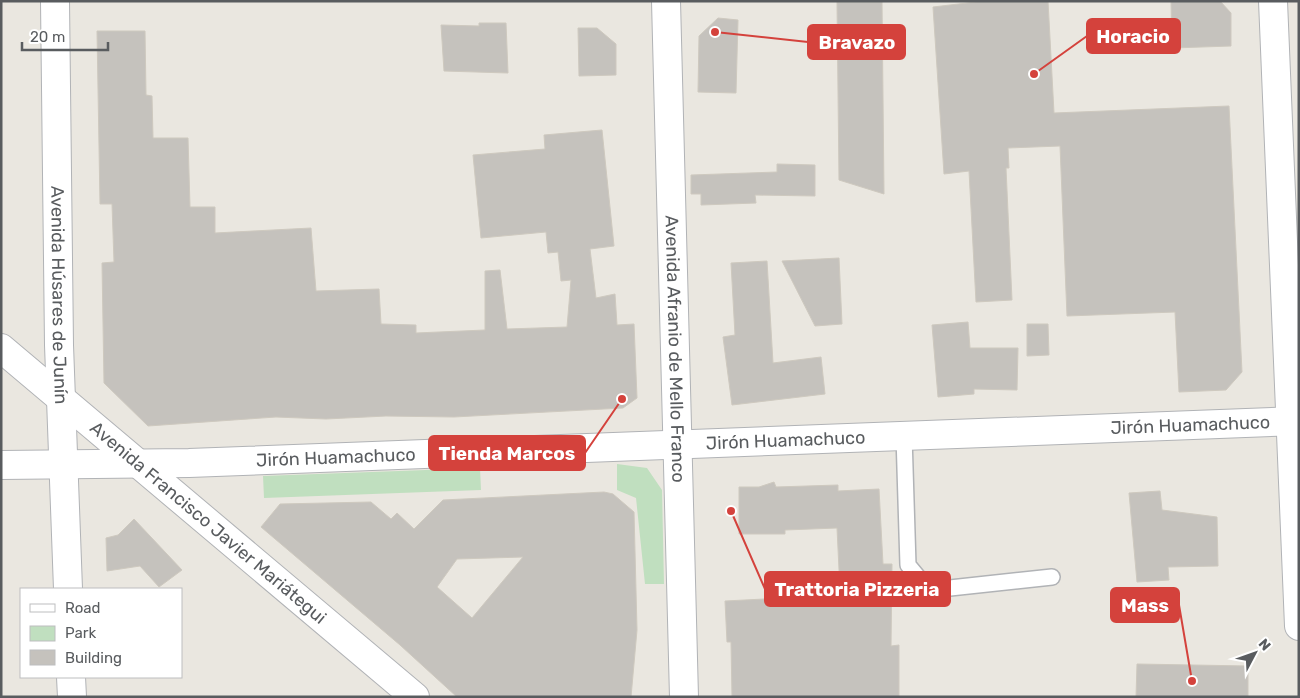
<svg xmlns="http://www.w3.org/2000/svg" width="1300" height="698" font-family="Rubik,sans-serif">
<rect width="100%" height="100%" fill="#eae7e0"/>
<!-- green -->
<path fill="#c0dfbf" d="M 617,464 L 647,468 L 662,490 L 664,584 L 645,584 L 636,498 L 617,490 Z
M 480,468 L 481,490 L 264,498 L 263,476 Z"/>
<!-- building -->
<path fill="#c5c2bd" stroke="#cec9bf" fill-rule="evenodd" d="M 984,1 L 1048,1 L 1054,113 L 1229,106 L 1242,372 L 1226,390 L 1179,392 L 1175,312 L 1067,316 L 1060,146 L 1008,148 L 1009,168 L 1006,168 L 1012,300 L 976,302 L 969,171 L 944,174 L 933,7 Z
M 1171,1 L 1220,1 L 1231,13 L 1231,46 L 1172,48 Z
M 837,2 L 882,2 L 884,194 L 839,180 Z
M 718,18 L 738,20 L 736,93 L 698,92 L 699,36 Z
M 479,23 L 506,23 L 508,73 L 444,71 L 441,25 L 479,26 Z
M 578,28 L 597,28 L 616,44 L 616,75 L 579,76 Z
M 97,31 L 145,31 L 146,95 L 152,96 L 153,138 L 188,138 L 190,207 L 215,207 L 215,233 L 311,228 L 316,291 L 379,289 L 381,324 L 416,325 L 416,333 L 485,330 L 485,271 L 500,270 L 507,329 L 567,327 L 571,280 L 561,281 L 558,252 L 548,253 L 546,232 L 481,238 L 473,155 L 545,149 L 544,135 L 602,130 L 614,246 L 590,249 L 596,298 L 615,294 L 617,325 L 634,324 L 637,398 L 623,408 L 454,417 L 386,416 L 326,419 L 276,417 L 148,426 L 104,383 L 102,263 L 114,262 L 112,204 L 100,204 Z
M 777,164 L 815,165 L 815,196 L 755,195 L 756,203 L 701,205 L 701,194 L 691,194 L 691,175 L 777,172 Z
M 839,258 L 842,324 L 815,326 L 782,261 Z
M 767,261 L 773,363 L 821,357 L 825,394 L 732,405 L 723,337 L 735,335 L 731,263 Z
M 968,322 L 970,348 L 1018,348 L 1017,390 L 974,389 L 974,394 L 938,397 L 932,325 Z
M 1027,324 L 1048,324 L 1049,355 L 1027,356 Z
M 774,482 L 776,487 L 838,485 L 838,491 L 879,489 L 883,564 L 892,564 L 891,646 L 899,645 L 899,697 L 732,697 L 731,642 L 727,642 L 725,601 L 784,598 L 785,604 L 840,590 L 837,528 L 785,530 L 785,534 L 739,534 L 739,487 L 759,487 Z
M 1160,491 L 1162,510 L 1217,517 L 1218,566 L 1168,567 L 1169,580 L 1137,582 L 1129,493 Z
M 604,492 L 613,494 L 634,512 L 637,630 L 631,697 L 457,697 L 400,645 L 261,527 L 280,504 L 371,502 L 391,519 L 397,513 L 414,529 L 443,500 ZM 523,557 L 472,618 L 437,587 L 457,559 Z
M 134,519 L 182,570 L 159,587 L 140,566 L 107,571 L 106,538 L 118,535 Z
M 1137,664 L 1248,666 L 1248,697 L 1136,697 Z"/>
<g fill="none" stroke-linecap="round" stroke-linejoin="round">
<defs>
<path id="service" d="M 904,436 L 908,565 L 923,583 L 935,587 L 950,588 L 1052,577"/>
<g id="minor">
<path d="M 1273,1 L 1299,626"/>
<path id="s1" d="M 1,465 L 189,463 L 1299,421"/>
</g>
<g id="tertiary">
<path id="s2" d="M 55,1 L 59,345 L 68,589"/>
<path id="s3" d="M 666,1 L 684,697"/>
<path id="s4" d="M 1,348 L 415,697"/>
<path d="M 71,677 L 72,697"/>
</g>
</defs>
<!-- service casing -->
<use href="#service" stroke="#b1b3b6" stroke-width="18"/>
<!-- minor casing -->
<use href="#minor" stroke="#b1b3b6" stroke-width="30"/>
<!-- tertiary casing -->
<use href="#tertiary" stroke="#b1b3b6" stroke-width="30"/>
<!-- service -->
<use href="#service" stroke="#fff" stroke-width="15"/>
<!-- minor -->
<use href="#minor" stroke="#fff" stroke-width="28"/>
<!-- tertiary -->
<use href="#tertiary" stroke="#fff" stroke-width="28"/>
</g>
<g text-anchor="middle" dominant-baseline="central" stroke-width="4.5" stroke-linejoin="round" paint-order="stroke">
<!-- street labels -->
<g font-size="18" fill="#595c5f" stroke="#fff">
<text stroke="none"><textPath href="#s2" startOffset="294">Avenida Húsares de Junín</textPath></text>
<text stroke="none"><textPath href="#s3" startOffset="348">Avenida Afranio de Mello Franco</textPath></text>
<text stroke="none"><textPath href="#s1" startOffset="1190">Jirón Huamachuco</textPath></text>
<text stroke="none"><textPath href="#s1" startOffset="785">Jirón Huamachuco</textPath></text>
<text stroke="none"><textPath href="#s1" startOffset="335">Jirón Huamachuco</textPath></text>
<text stroke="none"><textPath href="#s4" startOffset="271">Avenida Francisco Javier Mariátegui</textPath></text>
</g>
</g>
<!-- callouts -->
<path fill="none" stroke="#d4423c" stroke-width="2" d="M1034 74L1087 36M715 32L808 42M622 399L585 453M731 511L765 589M1192 681L1179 605"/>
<g fill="#d4423c" stroke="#fff" stroke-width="2">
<circle cx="1034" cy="74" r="5"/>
<circle cx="715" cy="32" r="5"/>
<circle cx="622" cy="399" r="5"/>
<circle cx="731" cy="511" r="5"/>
<circle cx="1192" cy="681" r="5"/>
</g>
<g fill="#d4423c" stroke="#d4423c" stroke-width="2">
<rect x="1087" y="19" width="93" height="34" rx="5"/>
<rect x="808" y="25" width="97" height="34" rx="5"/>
<rect x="429" y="436" width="156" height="34" rx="5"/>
<rect x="765" y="572" width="185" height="34" rx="5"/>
<rect x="1111" y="588" width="68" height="34" rx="5"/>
</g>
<g font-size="19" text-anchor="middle" font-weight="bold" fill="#fff">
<text x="1133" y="43">Horacio</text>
<text x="857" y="49">Bravazo</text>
<text x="507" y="460">Tienda Marcos</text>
<text x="857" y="596">Trattoria Pizzeria</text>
<text x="1145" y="612">Mass</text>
</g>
<!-- border -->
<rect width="1300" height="698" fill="none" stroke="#595c5f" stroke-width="5"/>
<!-- legend -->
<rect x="20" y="588" width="162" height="90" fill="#ffffff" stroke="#bdbebf"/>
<rect x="30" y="604" width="25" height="8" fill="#ffffff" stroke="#bdbebf"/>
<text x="65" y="613" font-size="15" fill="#595c5f">Road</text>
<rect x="30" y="626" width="25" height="15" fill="#c0dfbf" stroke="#bdbebf"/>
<text x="65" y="638" font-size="15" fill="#595c5f">Park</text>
<rect x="30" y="650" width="25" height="15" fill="#c5c2bd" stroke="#bdbebf"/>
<text x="65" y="663" font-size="15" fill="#595c5f">Building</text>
<!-- north arrow -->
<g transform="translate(1255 653) rotate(49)" stroke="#ffffff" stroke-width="4" paint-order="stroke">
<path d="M0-4L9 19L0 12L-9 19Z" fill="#595c5f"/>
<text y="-8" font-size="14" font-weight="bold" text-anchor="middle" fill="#595c5f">N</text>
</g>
<!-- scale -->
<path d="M22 42v8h86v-8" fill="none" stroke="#595c5f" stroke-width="2.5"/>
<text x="30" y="42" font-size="15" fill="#595c5f" stroke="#ffffff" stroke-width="4" paint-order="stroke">20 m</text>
</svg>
